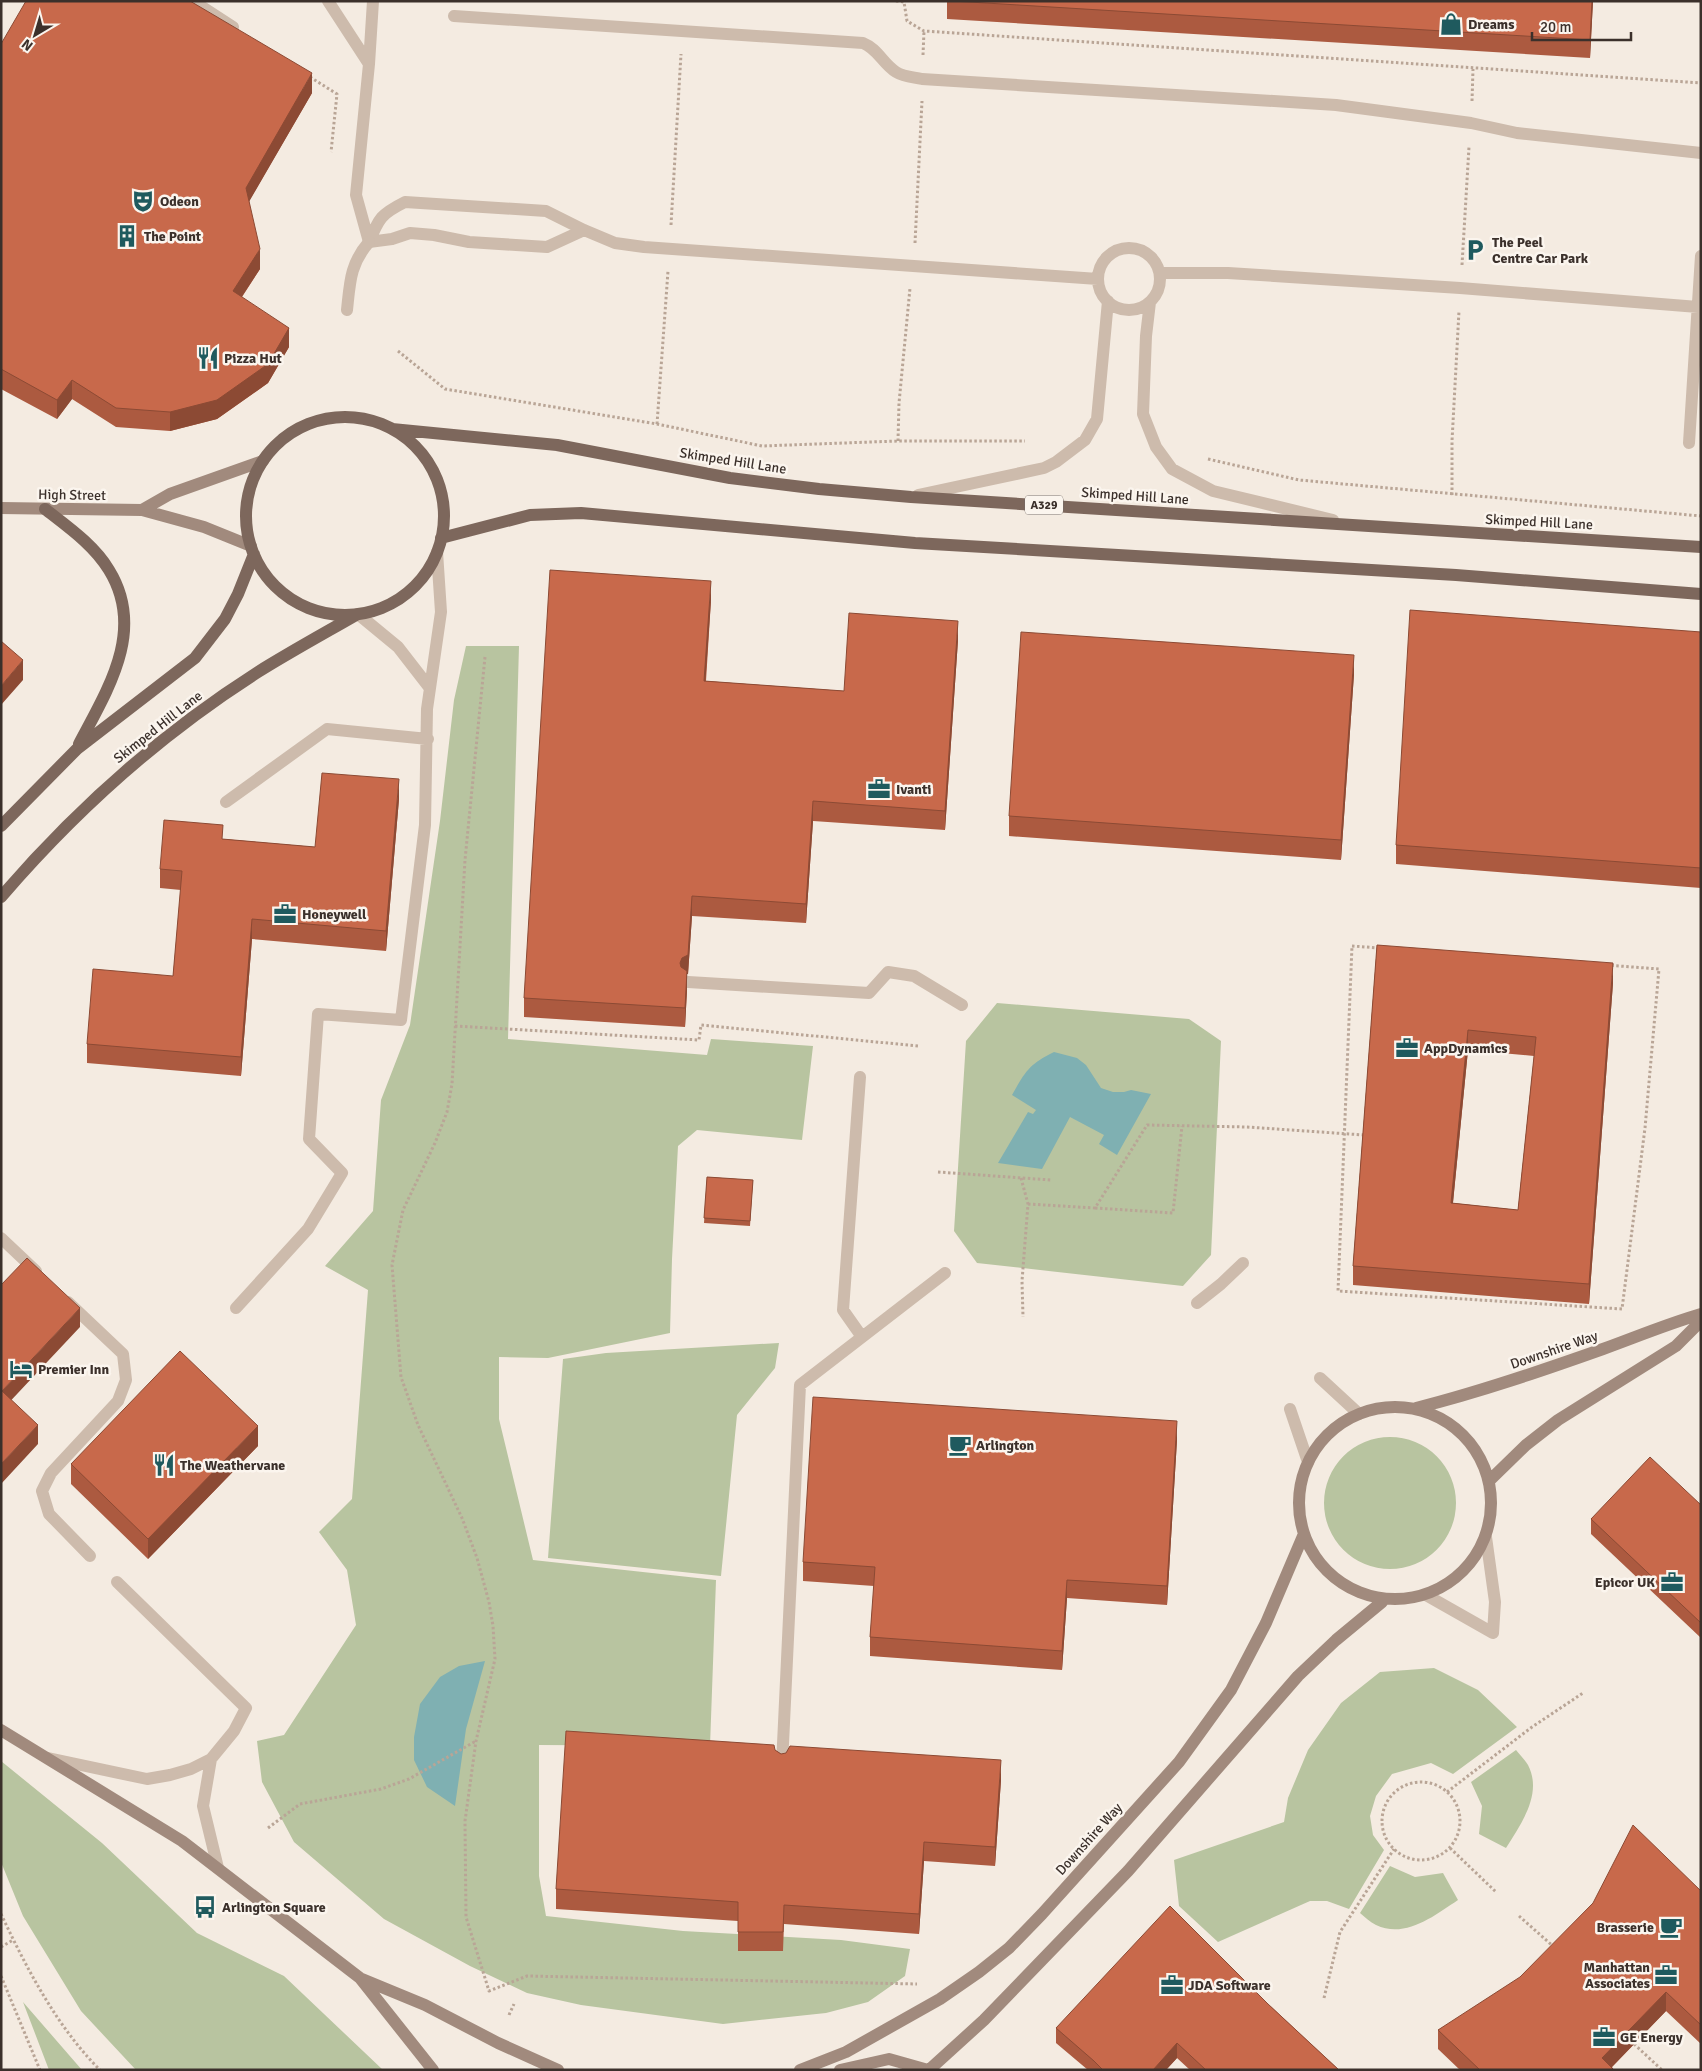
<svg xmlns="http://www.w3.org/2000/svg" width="1702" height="2071" font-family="Signika,sans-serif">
<rect width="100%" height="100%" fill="#f4ebe1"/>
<!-- green -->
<path fill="#b8c4a0" d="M 466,646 L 519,646 L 508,1039 L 707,1055 L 711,1039 L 813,1046 L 802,1140 L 697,1130 L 678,1146 L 672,1259 L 670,1333 L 548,1358 L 499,1357 L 499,1419 L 533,1560 L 716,1580 L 710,1746 L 539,1745 L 539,1876 L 546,1916 L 683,1931 L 841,1940 L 910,1949 L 905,1976 L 868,2002 L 826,2013 L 723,2024 L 581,2005 L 527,1993 L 470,1966 L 384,1919 L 294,1842 L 262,1782 L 257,1741 L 284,1735 L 356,1625 L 347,1570 L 319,1532 L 352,1499 L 368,1290 L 325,1266 L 373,1211 L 381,1100 L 410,1025 L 440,821 L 454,700 Z
M 997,1003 L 1189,1019 L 1221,1041 L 1211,1255 L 1183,1286 L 977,1263 L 954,1231 L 966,1041 Z
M 779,1343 L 775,1368 L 737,1415 L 721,1576 L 548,1558 L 563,1359 L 606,1353 Z
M1324 1503a66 66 0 1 1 132 0a66 66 0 1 1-132 0Z
M 1434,1668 L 1478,1690 L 1517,1727 L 1453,1774 L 1431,1763 L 1392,1774 L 1376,1796 L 1370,1816 L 1373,1835 L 1384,1850 L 1349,1909 L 1327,1901 L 1310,1901 L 1218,1942 L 1179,1906 L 1174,1860 L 1284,1822 L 1288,1798 L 1308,1750 L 1341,1703 L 1380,1672 Z
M 1516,1750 C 1520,1755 1525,1760 1528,1765 C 1543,1794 1521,1824 1506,1848 L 1479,1834 L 1482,1806 L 1471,1782 Z
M 1,1761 L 102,1843 L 197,1933 L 284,1976 L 383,2070 L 136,2070 L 81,2011 L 23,1916 L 1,1862 Z
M 1390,1866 L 1415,1877 L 1443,1873 L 1458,1900 C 1434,1916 1405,1939 1376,1925 C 1370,1922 1365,1917 1360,1913 Z
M 23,2002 L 82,2070 L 49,2070 Z"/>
<!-- water -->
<path fill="#7fb0b2" d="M 1054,1052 L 1077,1058 L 1086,1065 L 1101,1088 L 1113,1092 L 1124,1092 L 1131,1090 L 1151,1094 L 1117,1155 L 1099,1144 L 1104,1135 L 1070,1117 L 1042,1169 L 998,1163 L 1028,1112 L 1033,1114 L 1036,1110 L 1012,1095 C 1025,1072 1029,1064 1054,1052 Z
M 485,1661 L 466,1729 L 455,1806 L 427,1787 L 414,1760 L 414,1737 L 420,1704 L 440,1677 L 459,1666 Z"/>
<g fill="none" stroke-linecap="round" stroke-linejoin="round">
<!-- path -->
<path stroke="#b9a596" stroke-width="3" stroke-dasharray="2.5 2.5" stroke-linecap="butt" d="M 896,1 L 904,2 L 907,21 L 924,31 L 1701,83
M 923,55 L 924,31
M 310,77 L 337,94 L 331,152
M 1472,101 L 1473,69
M 671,225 L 681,54
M 915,243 L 922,101
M 1462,265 L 1469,147
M 398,351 L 445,389 L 657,424 L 762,446 L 898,441 L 1025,441
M 657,424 L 668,271
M 898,441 L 899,403 L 910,288
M 1208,459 L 1299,480 L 1701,516
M 1452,495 L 1452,441 L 1459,311
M 485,657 L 465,860 L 452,1084 L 447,1112 L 435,1143 L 403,1210 L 392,1265 L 401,1377 L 418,1425 L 462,1518 L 477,1558 L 489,1602 L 493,1626 L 495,1659 L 476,1741 L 465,1821 L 466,1917 L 489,1991 L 527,1976 L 917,1984
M 1352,946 L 1659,969 L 1645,1128 L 1622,1309 L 1338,1291 Z
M 455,1026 L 699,1040 L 701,1025 L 918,1046
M 938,1172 L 1051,1180
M 1021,1178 L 1028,1204 L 1022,1281 L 1023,1317
M 1028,1204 L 1095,1208 L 1147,1125 L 1247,1127 L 1364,1135
M 1095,1208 L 1173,1213 L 1182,1126
M1382 1821a39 39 0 1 1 78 0a39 39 0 1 1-78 0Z
M 1447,1792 L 1532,1727 L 1583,1693
M 268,1828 L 300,1804 L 381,1789 L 409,1779 L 476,1741
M 1450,1848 L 1496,1892
M 1,1914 C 27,1969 57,2027 100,2070
M 1519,1916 L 1554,1947
M 1,1947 L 13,1940
M 1,1976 L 40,2070
M 1324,1998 L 1340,1932 L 1394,1849
M 509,2015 L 514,2004
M 1634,2044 L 1662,2070"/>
<!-- lane -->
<path stroke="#cdbbac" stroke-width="12" d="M 328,1 L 369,64
M 454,16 L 863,43 C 878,49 883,64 896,72 C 904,77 913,77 922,79 L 1336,105 L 1471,123 L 1517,133 L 1701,153
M 369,242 C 379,218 381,214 405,202 L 546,211 L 584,230 L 615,243 L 644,247 L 1098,279
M 369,242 L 356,195 L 369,64 L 373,1
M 369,242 L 392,239 L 410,233 L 434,235 L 469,242 L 547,247 L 584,230
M1098 279a31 31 0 1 1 62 0a31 31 0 1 1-62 0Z
M 1160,273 L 1228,273 L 1460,288 L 1698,307
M 1150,302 L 1146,336 L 1143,414 L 1156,447 L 1172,469 L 1213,491 L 1333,520
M 1689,443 L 1701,256
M 918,495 L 1044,468 L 1056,462 L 1085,440 L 1097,419 L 1108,301
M 358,614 L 398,647 L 429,687
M 226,802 L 327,729 L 428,739
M 688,982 L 869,993 L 888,972 L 914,976 L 962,1005
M 860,1077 L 843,1310 L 862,1337
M 1,1238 L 36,1271
M 68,1302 L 123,1354 L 126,1380 L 118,1401 L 51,1473 L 42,1491 L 49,1514 L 90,1556
M 1197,1303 L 1221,1284 L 1243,1263
M 236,1308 L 308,1229 L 342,1173 L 309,1139 L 318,1014 L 401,1020 L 425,825 L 427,709 L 441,612 L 437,552
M 1320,1378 L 1359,1414
M 1290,1409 L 1308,1462
M 1426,1595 L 1493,1633 L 1495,1602 L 1486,1537
M 48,1758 L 147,1779 L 170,1775 L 191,1769 L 211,1759 L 234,1731 L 246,1708 L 117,1582
M 211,1759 L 203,1806 L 218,1868
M 782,1765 L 800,1385 L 945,1273"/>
<!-- street -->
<path stroke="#cdbbac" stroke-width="12" d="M 193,1 L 233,27
M 347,310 C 350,282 350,264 369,242"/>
<!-- secondary -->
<path stroke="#a18a7d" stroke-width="12" d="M 1,508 L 142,510 L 204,527 L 251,546
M 142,510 L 170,494 L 263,461
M1299 1503a96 96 0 1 1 192 0a96 96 0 1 1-192 0Z
M 1416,1408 C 1480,1392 1541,1371 1603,1349 C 1636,1337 1667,1324 1701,1314
M 1489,1481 L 1526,1445 L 1558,1420 L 1676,1346 L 1701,1321
M 1,1730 L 182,1841 L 360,1978 L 433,2070
M 362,1979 L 425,2005 L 498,2043 L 558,2070
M 800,2070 L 846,2052 L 940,1999 L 979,1972 L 1009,1948 L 1042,1914 L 1179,1762 L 1231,1690 L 1266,1623 L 1303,1536
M 840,2070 L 889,2059 L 928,2070
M 929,2070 L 984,2020 L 1128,1871 L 1298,1676 L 1336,1640 L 1382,1602"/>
<!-- primary -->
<path stroke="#7d675c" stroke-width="12" d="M246 516a99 99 0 1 1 198 0a99 99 0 1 1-198 0Z
M 392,429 L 557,445 L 730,478 L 819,489 L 911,497 L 1701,547
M 45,509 C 68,527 94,545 109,570 C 146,630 108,689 79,744
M 441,538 L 530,515 L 581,513 L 915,543 L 1456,575 L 1701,594
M 1,826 L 77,749 L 195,658 L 225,619 L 238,594 L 254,554
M 1,897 C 75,811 162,733 258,672 C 290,652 323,634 356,615"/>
</g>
<!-- wall -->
<path fill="#ac5a40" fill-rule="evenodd" d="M 947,1 L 1593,1 L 1590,58 L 947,19 Z
M 1,44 L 312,93 L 249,201 L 260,269 L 242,297 L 289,347 L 268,383 L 217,419 L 170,431 L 116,427 L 72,399 L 57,419 L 1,389 Z
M 711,600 L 706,681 L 844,691 L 958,640 L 945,830 L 813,821 L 806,923 L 692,916 L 688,974 L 687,974 L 687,990 L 685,1027 L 524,1017 L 524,998 Z
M 1701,632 L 1701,888 L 1396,864 L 1396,845 Z
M 1354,674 L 1341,860 L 1009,836 L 1009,816 Z
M 399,799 L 386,951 L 252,939 L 241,1076 L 87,1063 L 87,1044 L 173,976 L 181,890 L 160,888 L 160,869 L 223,839 L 315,847 Z
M 1377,945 L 1613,983 L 1589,1304 L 1353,1285 L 1353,1266 ZM 1468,1050 L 1534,1056 L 1518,1210 L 1453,1203 Z
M 707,1177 L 753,1180 L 750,1226 L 704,1223 Z
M 1177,1440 L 1167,1605 L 1067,1598 L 1062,1670 L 870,1656 L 870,1637 L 874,1586 L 803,1581 L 803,1562 Z
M 258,1446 L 148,1559 L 71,1484 L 71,1464 Z
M 1701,1505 L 1701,1638 L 1591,1534 L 1591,1519 Z
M 775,1750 L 781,1754 L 1001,1780 L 995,1866 L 924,1861 L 919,1934 L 784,1924 L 783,1951 L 738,1951 L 738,1921 L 556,1909 L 556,1889 Z
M 1701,1891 L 1701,2044 L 1666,2011 L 1612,2067 L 1614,2070 L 1460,2070 L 1438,2049 L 1438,2030 Z
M 1268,2004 L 1339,2070 L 1190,2070 L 1177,2058 L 1166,2070 L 1088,2070 L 1056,2043 L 1056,2028 Z"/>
<!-- shaded-wall -->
<path fill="#8c4a34" d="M 1592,1 L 1593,1 L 1590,58 L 1590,40 Z
M 312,73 L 312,93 L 246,207 L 246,188 Z
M 260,249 L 260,269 L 233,310 L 233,291 Z
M 289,328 L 289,347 L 268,383 L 217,419 L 170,431 L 170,412 Z
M 72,380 L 72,399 L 57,419 L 57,400 Z
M 711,581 L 711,600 L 704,701 L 704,681 Z
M 958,621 L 958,640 L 945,830 L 945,811 Z
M 1354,655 L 1354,674 L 1341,860 L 1341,840 Z
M 23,660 L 23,680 L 1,705 L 1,686 Z
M 399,779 L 399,799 L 386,951 L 386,931 Z
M 813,801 L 813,821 L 806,923 L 806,904 Z
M 692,896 L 692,916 L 688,974 L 687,974 L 687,990 L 685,1027 L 685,1008 L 680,963 Z
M 252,919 L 252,939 L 241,1076 L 241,1057 Z
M 1613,963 L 1613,983 L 1589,1304 L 1589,1284 Z
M 1468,1030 L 1468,1050 L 1451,1222 L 1451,1203 Z
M 80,1308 L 80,1327 L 2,1410 L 2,1391 Z
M 1177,1421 L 1177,1440 L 1167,1605 L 1167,1586 Z
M 38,1425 L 38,1444 L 1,1484 L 1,1464 Z
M 258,1426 L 258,1446 L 148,1559 L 148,1539 Z
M 1067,1580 L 1067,1598 L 1062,1670 L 1062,1651 Z
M 1001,1760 L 1001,1780 L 995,1866 L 995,1847 Z
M 924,1842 L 924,1861 L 919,1934 L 919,1914 Z
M 1666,1992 L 1666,2011 L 1609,2070 L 1602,2058 Z
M 1177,2043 L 1177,2058 L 1166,2070 L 1153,2070 Z"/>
<!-- building -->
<path fill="#c8694b" stroke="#8c4a34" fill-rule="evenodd" d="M 26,1 L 190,1 L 312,73 L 246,188 L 260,249 L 233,291 L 289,328 L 268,364 L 217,400 L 170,412 L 116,408 L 72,380 L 57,400 L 1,369 L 1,44 Z
M 953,1 L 1592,1 L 1590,40 Z
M 550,570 L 711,581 L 704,681 L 844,691 L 849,613 L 958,621 L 945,811 L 813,801 L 806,904 L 692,896 L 688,955 L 682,958 L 680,963 L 681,967 L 687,971 L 685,1008 L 524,998 Z
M 1410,610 L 1701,632 L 1701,868 L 1396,845 Z
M 1021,632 L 1354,655 L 1341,840 L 1009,816 Z
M 1,641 L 23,660 L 1,686 Z
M 322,773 L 399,779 L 386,931 L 252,919 L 241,1057 L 87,1044 L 93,969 L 173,976 L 182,871 L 160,869 L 164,820 L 223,825 L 222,839 L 315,847 Z
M 1377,945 L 1613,963 L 1589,1284 L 1353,1266 ZM 1468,1030 L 1536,1037 L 1518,1210 L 1451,1203 Z
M 707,1177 L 753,1180 L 750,1221 L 704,1218 Z
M 27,1258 L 80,1308 L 2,1391 L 38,1425 L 1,1464 L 1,1285 Z
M 180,1351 L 258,1426 L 148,1539 L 71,1464 Z
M 813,1397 L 1177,1421 L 1167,1586 L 1067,1580 L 1062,1651 L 870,1637 L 875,1567 L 803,1562 Z
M 1650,1457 L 1701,1505 L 1701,1623 L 1591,1519 Z
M 566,1731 L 774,1745 L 775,1750 L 781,1754 L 786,1753 L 790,1746 L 1001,1760 L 995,1847 L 924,1842 L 919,1914 L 784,1905 L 783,1932 L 738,1932 L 738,1902 L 556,1889 Z
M 1633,1825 L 1701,1891 L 1701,2025 L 1666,1992 L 1602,2058 L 1614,2070 L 1480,2070 L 1438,2030 L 1520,1977 L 1593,1903 Z
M 1170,1906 L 1268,2004 L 1339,2070 L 1206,2070 L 1177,2043 L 1153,2070 L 1103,2070 L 1094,2061 L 1056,2028 Z"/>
<!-- icons -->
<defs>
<symbol id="shop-bare" viewBox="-9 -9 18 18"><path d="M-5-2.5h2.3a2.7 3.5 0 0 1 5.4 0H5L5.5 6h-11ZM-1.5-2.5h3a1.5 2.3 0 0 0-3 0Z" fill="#1f5a5e" stroke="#fbf5ee" stroke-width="2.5" paint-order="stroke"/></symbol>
<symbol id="theatre-bare" viewBox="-9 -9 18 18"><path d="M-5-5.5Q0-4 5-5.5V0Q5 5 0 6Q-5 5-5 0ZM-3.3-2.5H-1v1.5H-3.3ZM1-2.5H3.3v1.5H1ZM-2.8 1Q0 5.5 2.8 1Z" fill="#1f5a5e" stroke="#fbf5ee" stroke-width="2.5" paint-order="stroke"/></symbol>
<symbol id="building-bare" viewBox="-9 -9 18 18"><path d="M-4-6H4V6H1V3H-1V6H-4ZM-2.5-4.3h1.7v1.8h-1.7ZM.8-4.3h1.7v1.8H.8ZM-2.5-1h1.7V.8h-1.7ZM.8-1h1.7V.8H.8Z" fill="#1f5a5e" stroke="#fbf5ee" stroke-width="2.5" paint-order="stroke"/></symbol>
<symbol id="parking-bare" viewBox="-9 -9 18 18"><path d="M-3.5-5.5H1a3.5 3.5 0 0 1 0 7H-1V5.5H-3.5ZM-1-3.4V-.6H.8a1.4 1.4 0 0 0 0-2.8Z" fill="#1f5a5e" stroke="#fbf5ee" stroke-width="2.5" paint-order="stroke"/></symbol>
<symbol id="restaurant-bare" viewBox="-9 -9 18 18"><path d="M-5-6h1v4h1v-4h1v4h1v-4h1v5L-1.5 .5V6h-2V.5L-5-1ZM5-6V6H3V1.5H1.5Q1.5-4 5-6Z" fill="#1f5a5e" stroke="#fbf5ee" stroke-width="2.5" paint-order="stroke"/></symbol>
<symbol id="office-bare" viewBox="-9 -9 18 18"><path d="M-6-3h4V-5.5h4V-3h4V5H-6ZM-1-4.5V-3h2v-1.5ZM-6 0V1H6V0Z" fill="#1f5a5e" stroke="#fbf5ee" stroke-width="2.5" paint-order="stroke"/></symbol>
<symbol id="hotel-bare" viewBox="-9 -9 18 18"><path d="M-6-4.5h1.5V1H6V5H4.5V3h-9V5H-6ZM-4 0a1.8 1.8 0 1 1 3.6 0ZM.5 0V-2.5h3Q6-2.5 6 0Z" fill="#1f5a5e" stroke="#fbf5ee" stroke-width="2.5" paint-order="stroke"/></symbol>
<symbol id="cafe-bare" viewBox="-9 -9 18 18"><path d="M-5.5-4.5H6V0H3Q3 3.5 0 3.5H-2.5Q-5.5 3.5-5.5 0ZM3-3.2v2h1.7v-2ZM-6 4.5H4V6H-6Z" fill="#1f5a5e" stroke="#fbf5ee" stroke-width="2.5" paint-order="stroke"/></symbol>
<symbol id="bus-bare" viewBox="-9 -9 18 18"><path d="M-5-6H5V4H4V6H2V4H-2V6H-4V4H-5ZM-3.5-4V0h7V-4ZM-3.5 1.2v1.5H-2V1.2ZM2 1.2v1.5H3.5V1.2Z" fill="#1f5a5e" stroke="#fbf5ee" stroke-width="2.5" paint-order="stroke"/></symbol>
</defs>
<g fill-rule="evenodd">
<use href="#shop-bare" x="1435" y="8" width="32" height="32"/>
<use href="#theatre-bare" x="127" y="185" width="32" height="32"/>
<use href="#building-bare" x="111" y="220" width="32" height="32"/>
<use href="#parking-bare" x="1459" y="234" width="32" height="32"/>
<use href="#restaurant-bare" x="192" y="342" width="32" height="32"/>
<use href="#office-bare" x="863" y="773" width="32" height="32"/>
<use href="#office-bare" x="269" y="898" width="32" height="32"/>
<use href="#office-bare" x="1391" y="1032" width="32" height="32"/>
<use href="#hotel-bare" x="5" y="1353" width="32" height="32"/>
<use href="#cafe-bare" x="944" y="1429" width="32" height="32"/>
<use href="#restaurant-bare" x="148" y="1449" width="32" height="32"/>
<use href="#office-bare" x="1656" y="1566" width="32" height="32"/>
<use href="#bus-bare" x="189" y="1891" width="32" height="32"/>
<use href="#cafe-bare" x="1655" y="1911" width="32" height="32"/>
<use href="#office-bare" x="1650" y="1959" width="32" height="32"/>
<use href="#office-bare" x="1156" y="1969" width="32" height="32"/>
<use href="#office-bare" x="1588" y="2021" width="32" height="32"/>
</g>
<g text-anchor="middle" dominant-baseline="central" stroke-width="5" stroke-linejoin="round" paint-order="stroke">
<!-- shield labels -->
<rect fill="#fbf5ee" stroke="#756b66" stroke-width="1" x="1025" y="495.5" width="38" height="19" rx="4"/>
<g font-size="12" font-weight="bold" fill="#3b302b">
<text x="1044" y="505">A329</text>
</g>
<!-- poi labels -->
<g font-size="14" font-weight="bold" fill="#3b302b" stroke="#fbf5ee" text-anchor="start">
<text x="1468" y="24">Dreams</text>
<text x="160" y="201">Odeon</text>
<text x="144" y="236">The Point</text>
<text x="1492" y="242">The Peel<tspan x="1492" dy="16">Centre Car Park</tspan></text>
<text x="224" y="358">Pizza Hut</text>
<text x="896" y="789">Ivanti</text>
<text x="302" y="914">Honeywell</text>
<text x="1424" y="1048">AppDynamics</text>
<text x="38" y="1369">Premier Inn</text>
<text x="976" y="1445">Arlington</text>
<text x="180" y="1465">The Weathervane</text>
<text x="1655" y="1582" text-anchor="end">Epicor UK</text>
<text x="222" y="1907">Arlington Square</text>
<text x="1654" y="1927" text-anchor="end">Brasserie</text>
<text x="1650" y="1967" text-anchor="end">Manhattan<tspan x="1650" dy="16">Associates</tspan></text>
<text x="1188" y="1985">JDA Software</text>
<text x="1620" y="2037">GE Energy</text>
</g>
<!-- street labels -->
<g font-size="14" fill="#3b302b" stroke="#fbf5ee">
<text transform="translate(733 461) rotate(9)">Skimped Hill Lane</text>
<text transform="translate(72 495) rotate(1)">High Street</text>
<text transform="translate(1135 496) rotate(4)">Skimped Hill Lane</text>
<text transform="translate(1539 522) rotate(3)">Skimped Hill Lane</text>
<text transform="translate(158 727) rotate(-38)">Skimped Hill Lane</text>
<text transform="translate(1554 1350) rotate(-19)">Downshire Way</text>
<text transform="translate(1089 1839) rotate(-48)">Downshire Way</text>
</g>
</g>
<!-- border -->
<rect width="1702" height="2071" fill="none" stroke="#3b302b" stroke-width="5"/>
<!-- north arrow -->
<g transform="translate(35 35) rotate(218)" stroke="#fbf5ee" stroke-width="4" paint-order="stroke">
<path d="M0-4L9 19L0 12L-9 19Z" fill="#3b302b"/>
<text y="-8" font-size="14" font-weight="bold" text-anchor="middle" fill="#3b302b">N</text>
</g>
<!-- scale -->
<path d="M1532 32v8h99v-8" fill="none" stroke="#3b302b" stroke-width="2.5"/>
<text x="1540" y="32" font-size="15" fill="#3b302b" stroke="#fbf5ee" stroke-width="4" paint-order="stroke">20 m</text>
</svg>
